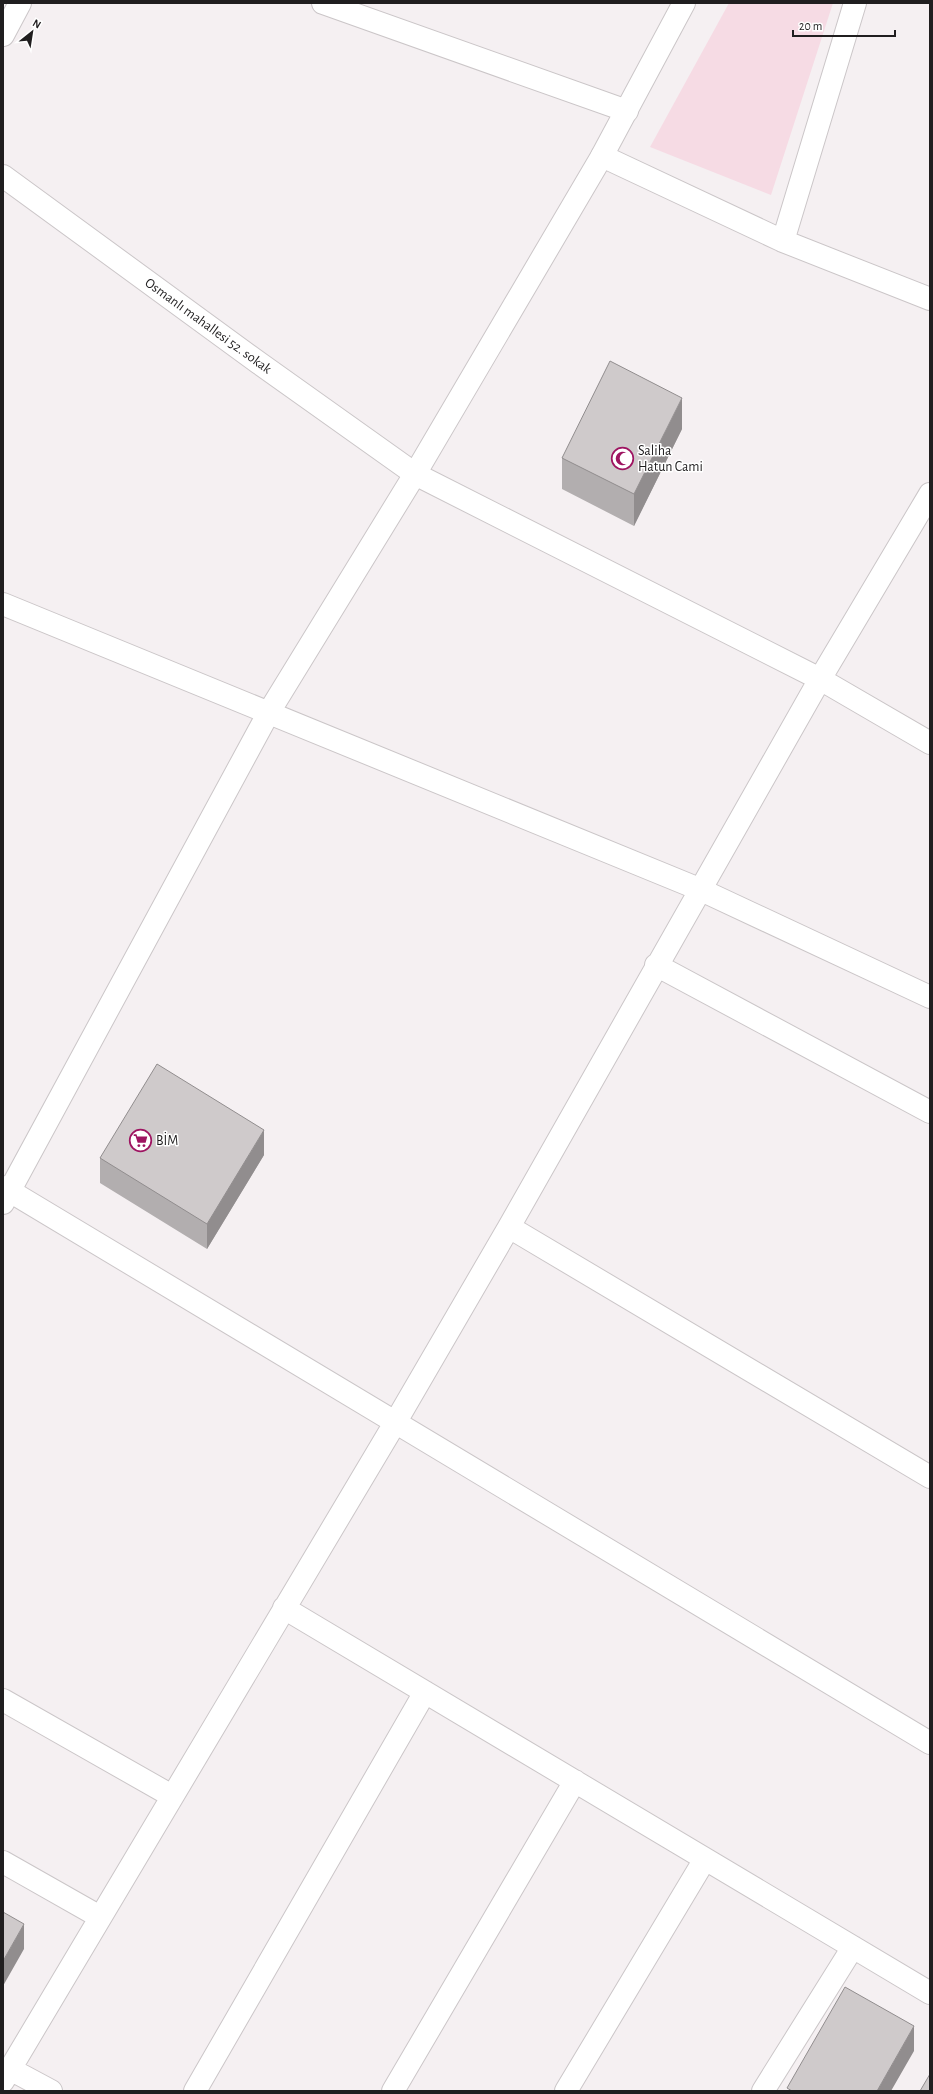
<svg xmlns="http://www.w3.org/2000/svg" width="933" height="2094" font-family="'Alegreya Sans',sans-serif">
<rect width="100%" height="100%" fill="#f5f0f2"/>
<!-- green -->
<path fill="#f6dbe4" d="M 729,3 L 833,3 L 771,195 L 650,147 Z"/>
<g fill="none" stroke-linecap="round" stroke-linejoin="round">
<defs>
<path id="street" d="M 323,3 L 627,111
M 3,35 L 20,3
M 602,156 L 783,241 L 930,299
M 3,176 L 259,363 L 415,474 L 820,679 L 930,743
M 783,241 L 855,3
M 3,604 L 699,889 L 930,997
M 656,965 L 930,1112
M 3,1187 L 930,1743
M 509,1227 L 930,1477
M 284,1608 L 930,1993
M 3,1700 L 172,1796
M 3,1862 L 100,1917
M 10,2069 L 51,2091
M 3,2081 L 395,1423 L 509,1227 L 820,679 L 930,494
M 195,2091 L 425,1692
M 393,2091 L 575,1781
M 566,2091 L 705,1859
M 763,2091 L 853,1947"/>
<path id="secondary" d="M 3,1203 L 269,712 L 415,474 L 602,156 L 684,3"/>
</defs>
<!-- street casing -->
<use href="#street" stroke="#cbc6c8" stroke-width="24"/>
<!-- secondary casing -->
<use href="#secondary" stroke="#cbc6c8" stroke-width="24"/>
<!-- street -->
<use href="#street" stroke="#fff" stroke-width="22"/>
<!-- secondary -->
<use href="#secondary" stroke="#fff" stroke-width="22"/>
</g>
<!-- wall -->
<path fill="#b2aeaf" d="M 682,429 L 634,526 L 562,489 L 562,458 Z
M 264,1155 L 207,1249 L 100,1183 L 100,1158 Z"/>
<!-- shaded-wall -->
<path fill="#918d8e" d="M 682,398 L 682,429 L 634,526 L 634,494 Z
M 264,1130 L 264,1155 L 207,1249 L 207,1224 Z
M 24,1924 L 24,1949 L 3,1986 L 3,1961 Z
M 914,2026 L 914,2051 L 891,2091 L 877,2091 Z"/>
<!-- building -->
<path fill="#cfcacb" stroke="#918d8e" d="M 610,361 L 682,398 L 634,494 L 562,458 Z
M 157,1064 L 264,1130 L 207,1224 L 100,1158 Z
M 3,1912 L 24,1924 L 3,1961 Z
M 845,1987 L 914,2026 L 877,2091 L 792,2091 L 787,2088 Z
M 930,2074 L 930,2091 L 920,2091 Z"/>
<!-- icons -->
<defs>
<symbol id="mosque-ring" viewBox="-11 -11 22 22"><circle r="9.5" fill="#fff" stroke="#9e1461" stroke-width="1.5"/><path d="M3.5-4.9A6 6 0 1 0 3.5 4.9A5 5 0 1 1 3.5-4.9Z" fill="#9e1461"/></symbol>
<symbol id="supermarket-ring" viewBox="-11 -11 22 22"><circle r="9.5" fill="#fff" stroke="#9e1461" stroke-width="1.5"/><path d="M-6-5.5h2.5l.6 2H6L4.5 2H-2.5L-4.4-4H-6ZM-1.5 3.2a1.3 1.3 0 1 0 .1 0ZM3 3.2a1.3 1.3 0 1 0 .1 0Z" fill="#9e1461"/></symbol>
</defs>
<g fill-rule="evenodd">
<use href="#mosque-ring" x="610" y="446" width="25" height="25"/>
<use href="#supermarket-ring" x="128" y="1128" width="25" height="25"/>
</g>
<g text-anchor="middle" dominant-baseline="central" stroke-width="3" stroke-linejoin="round" paint-order="stroke">
<!-- street labels -->
<g font-size="14" fill="#201e1f" stroke="#fff">
<text transform="translate(208 326) rotate(36)">Osmanlı mahallesi 52. sokak</text>
</g>
<!-- poi labels -->
<g font-size="14" fill="#201e1f" stroke="#fff" text-anchor="start">
<text x="638" y="451">Saliha<tspan x="638" dy="16">Hatun Cami</tspan></text>
<text x="156" y="1141">BİM</text>
</g>
</g>
<!-- border -->
<rect width="933" height="2094" fill="none" stroke="#201e1f" stroke-width="8"/>
<!-- north arrow -->
<g transform="translate(32 32) rotate(30)" stroke="#ffffff" stroke-width="3" paint-order="stroke">
<path d="M0-3L7 15L0 10L-7 15Z" fill="#201e1f"/>
<text y="-6" font-size="11" font-weight="bold" text-anchor="middle" fill="#201e1f">N</text>
</g>
<!-- scale -->
<path d="M793 30v6h102v-6" fill="none" stroke="#201e1f" stroke-width="2"/>
<text x="799" y="30" font-size="12" fill="#201e1f" stroke="#ffffff" stroke-width="3" paint-order="stroke">20 m</text>
</svg>
